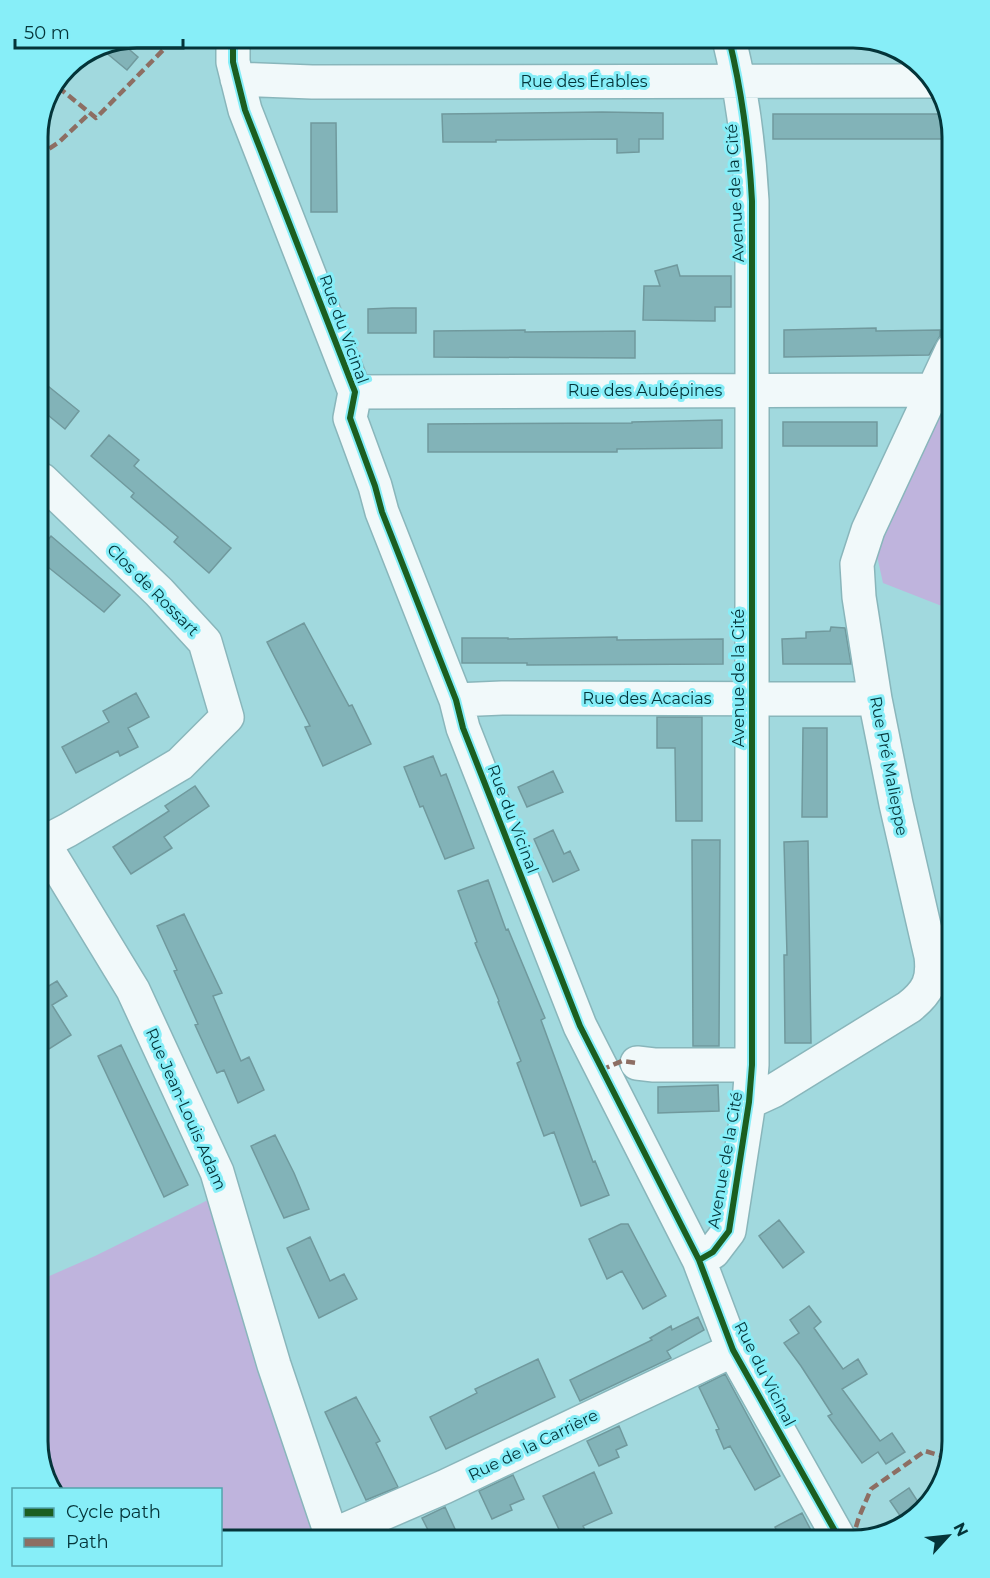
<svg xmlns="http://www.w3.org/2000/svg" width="990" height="1578" font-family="Montserrat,sans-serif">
<rect width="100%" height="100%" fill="#a1d9de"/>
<!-- green -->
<path fill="#bfb4dd" d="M 952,383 L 952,610 L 883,583 L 874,542 Z
M 212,1198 L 322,1540 L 221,1540 L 220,1490 L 52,1489 L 48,1485 L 38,1441 L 38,1281 L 95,1256 Z"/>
<!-- building -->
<path fill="#82b3b8" stroke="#70999d" stroke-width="1.5" d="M 99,45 L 124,45 L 138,57 L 127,70 L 98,46 Z
M 602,112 L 663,113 L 663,139 L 639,139 L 639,152 L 617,153 L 617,139 L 496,140 L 496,142 L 443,142 L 442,114 Z
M 773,114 L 947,114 L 952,139 L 773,139 Z
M 311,123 L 336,123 L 337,212 L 311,212 Z
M 677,265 L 680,276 L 731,276 L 731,307 L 715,307 L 715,321 L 643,320 L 644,286 L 660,286 L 655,271 Z
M 392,308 L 416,308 L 416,333 L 368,333 L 368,309 Z
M 876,328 L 876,331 L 940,330 L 940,336 L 929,355 L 784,357 L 784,330 Z
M 525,330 L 525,332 L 635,331 L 635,358 L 434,357 L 434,331 Z
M 38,378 L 79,411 L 65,429 L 38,407 Z
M 722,420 L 722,448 L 617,449 L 617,452 L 428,452 L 428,424 L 632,423 L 632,422 Z
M 783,422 L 877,422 L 877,446 L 783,446 Z
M 109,435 L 139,460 L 134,466 L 231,548 L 209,573 L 174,542 L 178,537 L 131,497 L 134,493 L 91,456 Z
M 51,536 L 120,595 L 104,612 L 38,559 L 38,552 Z
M 304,623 L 349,706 L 352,705 L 371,744 L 323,766 L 305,727 L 310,726 L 267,642 Z
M 831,627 L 845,628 L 851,664 L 783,664 L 782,639 L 806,638 L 806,632 L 830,631 Z
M 617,637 L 617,640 L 723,639 L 723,664 L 527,665 L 527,663 L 462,663 L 462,638 L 508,638 L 508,639 Z
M 136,693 L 149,717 L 128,728 L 138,747 L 120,756 L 118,751 L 76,773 L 62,747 L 109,722 L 103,711 Z
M 657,717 L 702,717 L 702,821 L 676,821 L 675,748 L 657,748 Z
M 803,728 L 827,728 L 827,817 L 802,817 Z
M 433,756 L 441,776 L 446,774 L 474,848 L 445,859 L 423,806 L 420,807 L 404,767 Z
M 553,771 L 563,792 L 527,807 L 518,787 Z
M 195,786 L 209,806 L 164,837 L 172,848 L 131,874 L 113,847 L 169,811 L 165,806 Z
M 553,830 L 564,854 L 570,851 L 579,870 L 553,882 L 534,839 Z
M 692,840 L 720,840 L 719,1046 L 693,1046 Z
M 808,841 L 811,1043 L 785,1043 L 784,955 L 787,955 L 784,842 Z
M 488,880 L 506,930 L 508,929 L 545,1018 L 541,1020 L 593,1162 L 595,1161 L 609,1195 L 581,1206 L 554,1132 L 544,1136 L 517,1063 L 521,1061 L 498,1002 L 499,1001 L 475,943 L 477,942 L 458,891 Z
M 184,914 L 222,993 L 213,996 L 241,1061 L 249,1057 L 264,1090 L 238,1103 L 224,1070 L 217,1073 L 195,1025 L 198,1024 L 174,971 L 177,970 L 157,926 Z
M 57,981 L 67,996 L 52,1005 L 71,1035 L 38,1056 L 38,984 L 42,990 Z
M 121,1045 L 188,1185 L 164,1197 L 98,1056 Z
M 718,1085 L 719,1111 L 658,1113 L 658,1087 Z
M 275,1135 L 294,1173 L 309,1209 L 284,1218 L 251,1146 Z
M 779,1220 L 804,1252 L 783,1268 L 759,1236 Z
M 621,1224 L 628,1224 L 666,1296 L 643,1309 L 622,1271 L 607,1279 L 589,1239 Z
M 310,1237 L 330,1281 L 344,1274 L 357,1299 L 319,1318 L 287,1248 Z
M 809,1306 L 821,1322 L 814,1328 L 843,1369 L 858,1359 L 867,1374 L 842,1389 L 880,1441 L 892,1433 L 905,1452 L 886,1464 L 878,1452 L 862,1463 L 828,1416 L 832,1414 L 801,1366 L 784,1343 L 799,1333 L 790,1320 Z
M 698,1317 L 704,1330 L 667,1351 L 671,1358 L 580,1401 L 570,1380 L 652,1340 L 650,1338 L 671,1326 L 672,1330 Z
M 538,1359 L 555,1397 L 446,1449 L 430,1417 L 477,1393 L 475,1389 Z
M 725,1374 L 780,1476 L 755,1490 L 730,1446 L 724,1449 L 716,1430 L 719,1429 L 699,1387 Z
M 356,1397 L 380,1441 L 376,1443 L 398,1487 L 366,1500 L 325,1412 Z
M 619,1426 L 627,1445 L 616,1450 L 619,1457 L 599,1466 L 587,1441 Z
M 594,1472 L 612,1513 L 583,1526 L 590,1540 L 564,1540 L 543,1496 Z
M 513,1475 L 524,1499 L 510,1505 L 512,1510 L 492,1519 L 479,1491 Z
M 909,1488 L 922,1508 L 905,1523 L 890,1501 Z
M 445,1507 L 460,1540 L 433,1540 L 422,1518 Z
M 802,1513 L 816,1540 L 778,1540 L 778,1534 L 775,1527 Z"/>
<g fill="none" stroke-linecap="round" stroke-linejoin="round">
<defs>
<path id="minor" d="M 233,44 L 233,62 L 245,110 L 355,392 L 350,418 L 375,486 L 382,512 L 456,700 L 463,728 L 580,1026 L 699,1260 L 733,1350 L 840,1540
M 237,79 L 312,82 L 931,81
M 355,392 L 934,390
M 38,480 L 42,480 L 159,592 L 205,642 L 227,717 L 180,764 L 68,830 L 43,843
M 456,700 L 502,698 L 875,699
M 38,834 L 133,990 L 217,1172 L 274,1365 L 333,1540
M 637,1063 L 654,1065 L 752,1065
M 749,1102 L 773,1091 L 909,1007 C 928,992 934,980 931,956 L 896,804 L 875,699 L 859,597 L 857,564 L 868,530 L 952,350
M 699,1260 L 713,1252 L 729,1231 L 749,1102 L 752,1065 L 752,201 C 749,146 742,92 729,39
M 331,1536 L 444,1487 L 733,1350"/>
</defs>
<!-- minor casing -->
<use href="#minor" stroke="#89b6bb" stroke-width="36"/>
<!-- minor -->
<use href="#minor" stroke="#f1f9fa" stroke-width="33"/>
<!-- quiet -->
<path stroke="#8d6e63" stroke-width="4.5" stroke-dasharray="9 4.5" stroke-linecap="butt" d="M 58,87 L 96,118 L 169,44
M 38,156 L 59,142 L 90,113
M 601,1070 L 622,1061 L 637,1063
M 852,1540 L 859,1517 L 871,1489 L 925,1451 L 945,1457"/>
<defs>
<path id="cycleway" d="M 233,44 L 233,62 L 245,110 L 355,392 L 350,418 L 375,486 L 382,512 L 456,700 L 463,728 L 580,1026 L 699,1260 L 733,1350 L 840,1540
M 699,1260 L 713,1252 L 729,1231 L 749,1102 L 752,1065 L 752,201 C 749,146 742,92 729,39"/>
</defs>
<!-- cycleway casing -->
<use href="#cycleway" stroke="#87eef8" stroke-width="10"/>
<!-- cycleway -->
<use href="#cycleway" stroke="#1b5e20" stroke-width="6"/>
</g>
<g text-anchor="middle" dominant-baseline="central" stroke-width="6" stroke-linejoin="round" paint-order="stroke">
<!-- street labels -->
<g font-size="16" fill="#043439" stroke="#87eef8">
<text x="584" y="81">Rue des Érables</text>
<text transform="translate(735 193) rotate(-93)">Avenue de la Cité</text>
<text transform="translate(344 329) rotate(70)">Rue du Vicinal</text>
<text x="645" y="390">Rue des Aubépines</text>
<text transform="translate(153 590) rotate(45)">Clos de Rossart</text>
<text transform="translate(738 678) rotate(-90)">Avenue de la Cité</text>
<text x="647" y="698">Rue des Acacias</text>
<text transform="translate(889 766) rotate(79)">Rue Pré Malieppe</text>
<text transform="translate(513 819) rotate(69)">Rue du Vicinal</text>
<text transform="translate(186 1109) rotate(66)">Rue Jean-Louis Adam</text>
<text transform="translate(725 1160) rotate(-80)">Avenue de la Cité</text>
<text transform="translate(765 1374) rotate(63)">Rue du Vicinal</text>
<text transform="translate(533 1445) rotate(-26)">Rue de la Carrière</text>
</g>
</g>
<!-- crop -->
<path d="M0 0H990V1578H0ZM137 48H853A89 89 0 0 1 942 137V1441A89 89 0 0 1 853 1530H137A89 89 0 0 1 48 1441V137A89 89 0 0 1 137 48Z" fill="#87eef8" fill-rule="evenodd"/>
<path fill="none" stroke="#043439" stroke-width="3" d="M137 48H853A89 89 0 0 1 942 137V1441A89 89 0 0 1 853 1530H137A89 89 0 0 1 48 1441V137A89 89 0 0 1 137 48Z"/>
<!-- legend -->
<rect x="12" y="1488" width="210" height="78" fill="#87eef8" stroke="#53a4ac" stroke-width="1.5"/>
<rect x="24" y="1508" width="30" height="9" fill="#1b5e20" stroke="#53a4ac" stroke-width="1.5"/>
<text x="66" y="1518" font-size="18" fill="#043439">Cycle path</text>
<rect x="24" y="1538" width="30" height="9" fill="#8d6e63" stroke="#53a4ac" stroke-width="1.5"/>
<text x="66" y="1548" font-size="18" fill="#043439">Path</text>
<!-- north arrow -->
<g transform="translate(948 1536) rotate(63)" stroke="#87eef8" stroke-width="4.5" paint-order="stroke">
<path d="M0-4.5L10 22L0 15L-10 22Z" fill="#043439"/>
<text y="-9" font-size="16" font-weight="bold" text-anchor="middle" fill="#043439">N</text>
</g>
<!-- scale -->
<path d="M15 39v9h168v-9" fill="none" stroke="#043439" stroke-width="3"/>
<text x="24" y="39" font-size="18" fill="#043439" stroke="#87eef8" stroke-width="4.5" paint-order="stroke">50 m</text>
</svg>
